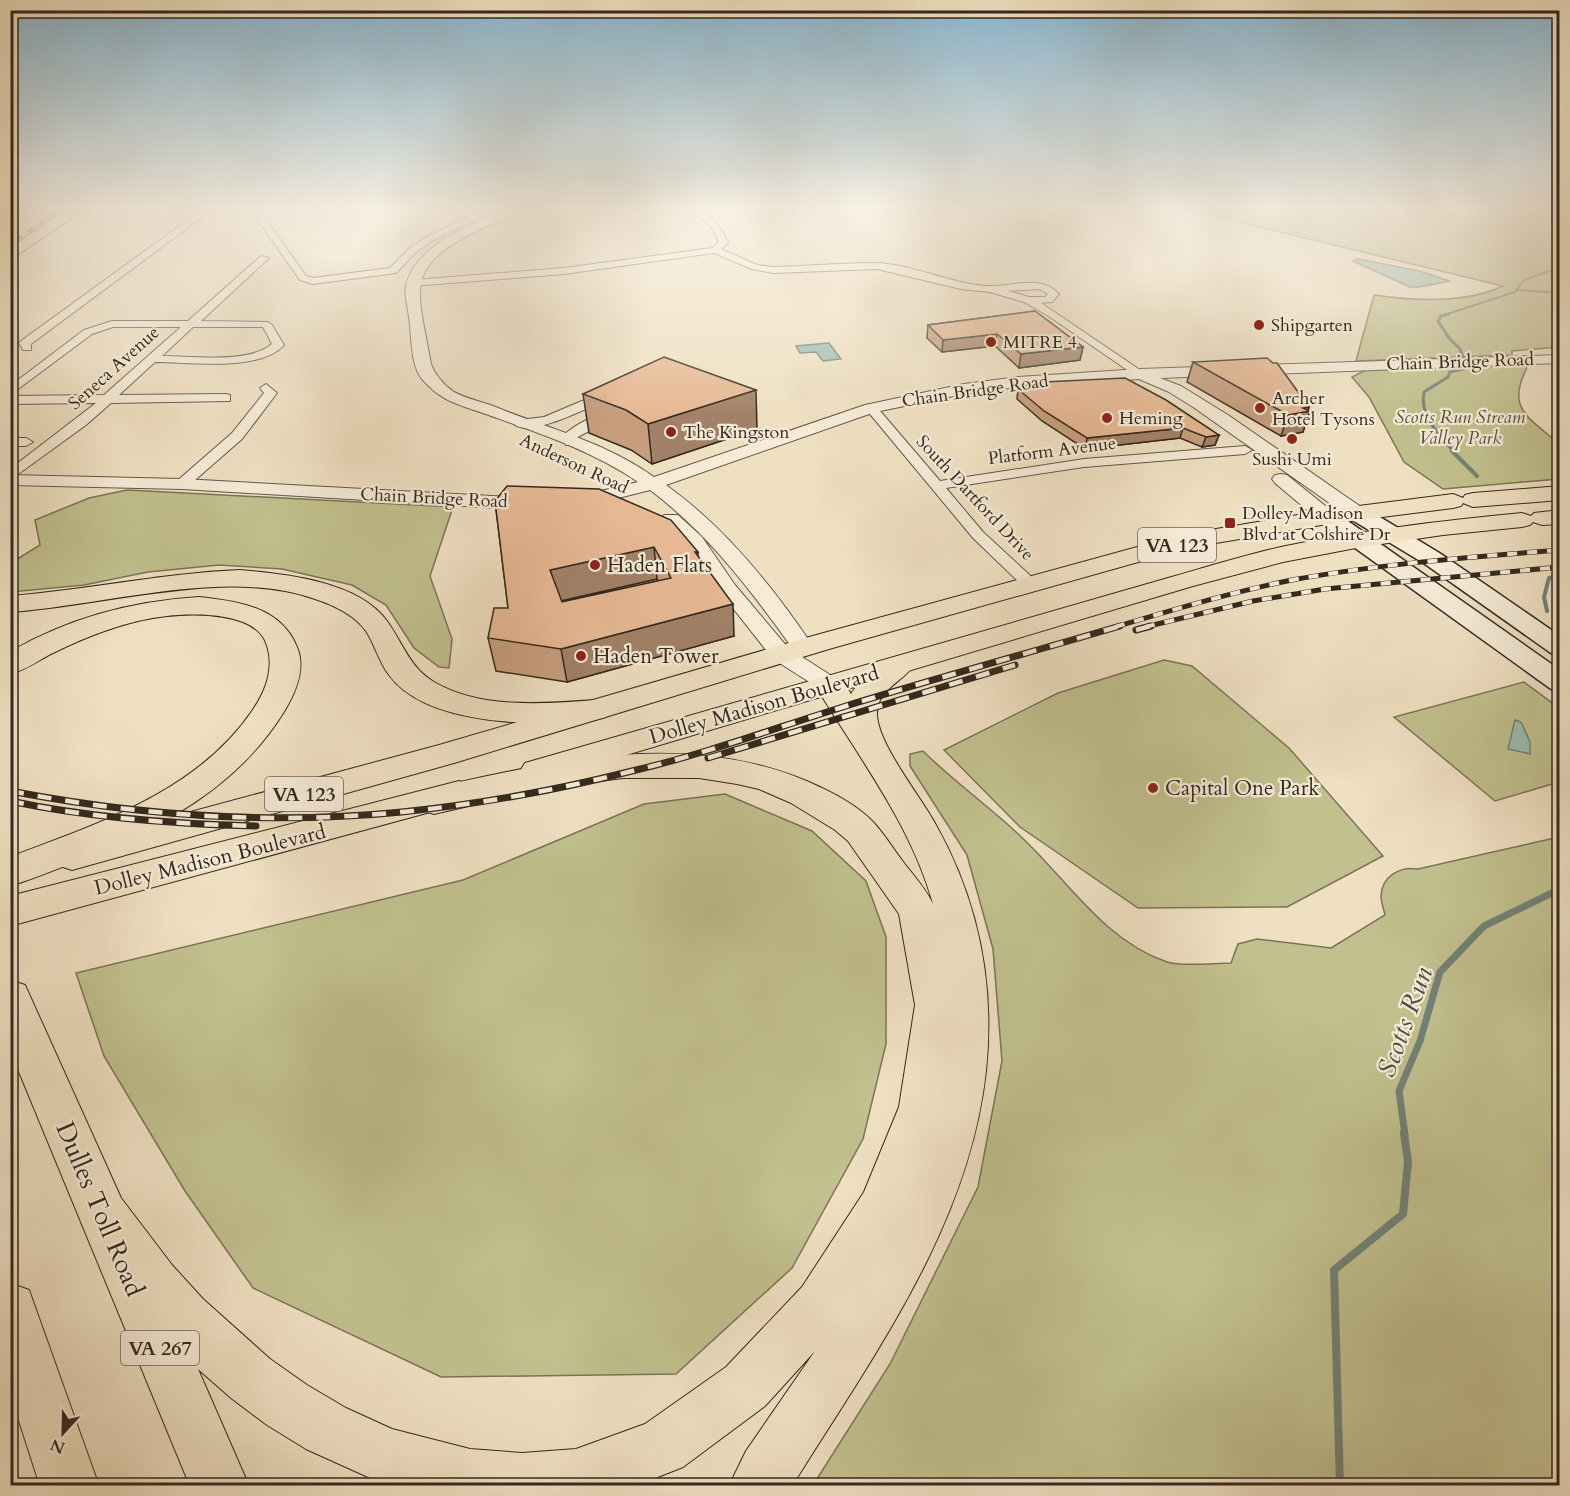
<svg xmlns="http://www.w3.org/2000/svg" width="1570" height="1496" font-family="Cardo,serif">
<rect width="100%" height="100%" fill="#efe0c2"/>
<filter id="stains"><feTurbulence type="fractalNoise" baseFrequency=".00333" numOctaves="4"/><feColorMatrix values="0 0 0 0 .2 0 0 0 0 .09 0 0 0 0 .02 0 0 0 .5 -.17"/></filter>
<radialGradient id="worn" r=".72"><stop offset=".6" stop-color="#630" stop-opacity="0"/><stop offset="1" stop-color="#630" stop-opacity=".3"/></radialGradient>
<!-- green -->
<path fill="#c1c08e" stroke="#7a7456" stroke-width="1.5" d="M 1173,206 L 1408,206 L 1472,219 L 1495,206 L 1559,206 L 1559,347 L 1512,351 L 1512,355 L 1356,361 L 1374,295 C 1415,301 1465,304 1503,286 Z
M 1529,364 C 1504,409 1528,416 1559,444 L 1559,479 L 1443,489 L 1404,462 L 1369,397 L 1352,377 L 1366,370 Z
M 127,490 L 453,507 L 430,576 L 452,639 L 449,668 L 439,667 L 414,648 L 386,605 L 352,585 L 282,569 L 219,565 L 148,572 L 84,585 L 11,592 L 11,563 L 40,545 L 35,520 L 89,498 Z
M 1164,660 L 1192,666 L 1289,748 L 1383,856 L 1287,907 L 1138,908 L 1020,827 L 944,750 L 1058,693 Z
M 1524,682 L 1559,708 L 1559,782 L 1495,801 L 1394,717 Z
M 923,751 C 952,780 986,804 1016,832 C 1065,876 1102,940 1167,962 C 1182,967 1214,963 1231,963 L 1238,944 L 1257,939 L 1331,948 L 1385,915 C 1384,910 1381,902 1381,896 C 1382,876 1400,866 1418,869 L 1559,837 L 1559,1485 L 813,1485 L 890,1364 L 978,1187 L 1002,1061 L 993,949 L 967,855 L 910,766 L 910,754 Z
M 725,794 L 812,831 L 866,881 L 886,937 L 886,1044 L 863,1139 L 792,1268 L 676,1374 L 441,1377 L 253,1288 L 185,1191 L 104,1056 L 76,973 L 463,880 L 644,804 Z"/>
<!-- water -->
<path fill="#9abdb0" stroke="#718276" stroke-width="1.5" d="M 1358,259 L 1419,271 L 1450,281 L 1419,287 L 1410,287 L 1353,261 Z
M 829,343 L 841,359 L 823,361 L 816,352 L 800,353 L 796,346 Z
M 1515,720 L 1521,722 L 1530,742 L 1530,754 L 1508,749 Z"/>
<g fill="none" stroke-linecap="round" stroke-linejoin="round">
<!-- stream-far4 -->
<path stroke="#718276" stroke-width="2" d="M 1517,290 L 1560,293
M 1444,315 L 1515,292 L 1524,280 L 1558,268 L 1555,246 L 1560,234"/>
<!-- stream-far3 -->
<path stroke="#718276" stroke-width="3" d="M 1449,314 L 1441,316 L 1438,321 L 1449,338 L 1460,349 L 1467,368 L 1450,372 L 1448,377 L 1424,392 C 1419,417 1439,434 1454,452"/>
<!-- stream-far2 -->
<path stroke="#718276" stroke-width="4" d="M 1452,451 L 1477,476
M 1547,611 L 1544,597 L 1549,578 L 1560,576"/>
<!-- stream-far1 -->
<path stroke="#718276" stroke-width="7" d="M 1405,1135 L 1399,1091 L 1420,1041 L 1440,972 L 1484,926 L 1560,889"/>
<!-- stream -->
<path stroke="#718276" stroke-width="8" d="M 1340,1486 L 1334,1270 L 1403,1214 L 1408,1162 L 1404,1133"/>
<defs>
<path id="minor" d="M 207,206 L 217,206 L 31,344 L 31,350 L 23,350 L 19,343 L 21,341 Z
M 248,206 L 256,206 L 306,276 L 313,278 L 390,268 L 410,248 L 428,236 L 491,206 L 503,206 L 434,240 L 416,252 L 396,273 L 313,284 L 300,280 Z
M 655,206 C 690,206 713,207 728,243 L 721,249 L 757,265 L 773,267 C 807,266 841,263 875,263 C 913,264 950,284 988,286 C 1012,287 1040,274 1059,294 L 1052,302 L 1041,303 L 1146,374 L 1144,376 L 1136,376 L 1047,315 L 1024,302 L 990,292 L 961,289 L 877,269 L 773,273 L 752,269 L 714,253 L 564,274 L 413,286 L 408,283 L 413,280 L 564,268 L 712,248 L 719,242 L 711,226 L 696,215 ZM 1039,289 L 1048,294 L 1045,297 L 1029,297 L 1008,291 Z
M 261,256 L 269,258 L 201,321 L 268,322 L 272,325 L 284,345 C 260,372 189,362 155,362 L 119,395 L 226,394 L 230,395 L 230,401 L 111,403 L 86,425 L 10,480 L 10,469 L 96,403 L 10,404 L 10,396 L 104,395 L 181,327 L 113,327 L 92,334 L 10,395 L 10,386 L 84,330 L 112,321 L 188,321 ZM 193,327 L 263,327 L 272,344 C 248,364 193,356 162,356 Z
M 266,384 L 277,393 L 242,439 L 187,487 L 177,487 L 175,484 L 177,481 L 232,433 L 264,393 L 260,388 Z
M 608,390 L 612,391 L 612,397 C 593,405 530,439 514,424 L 520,420 L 544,417 Z
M 871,404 L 875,405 L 940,481 L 1084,459 L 1245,446 L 1252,450 L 1245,454 L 1084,467 L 946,488 L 983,532 L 1036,581 L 1038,584 L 1030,589 L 1024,587 L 973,538 L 865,408 Z
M 611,410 L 615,411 L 617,414 L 615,417 L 576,438 L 576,445 L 566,445 L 562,437 C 573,425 595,415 611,410 Z
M 10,438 L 26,438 L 33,442 L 26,446 L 10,446 Z"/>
<path id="tertiary" d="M 511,206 L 526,206 C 514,217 495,222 481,229 C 401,268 418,288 431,364 C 435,375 444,385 454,392 C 467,399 480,401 493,406 C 547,428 606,442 654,477 L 865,405 L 964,384 L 1018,377 L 1140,369 L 1560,355 L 1560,363 L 1160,378 L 1181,386 L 1228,415 L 1364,509 L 1367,513 L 1364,517 C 1350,521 1339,509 1328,502 L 1193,407 L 1169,392 L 1139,379 L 1018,387 L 964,394 L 875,412 L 666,485 C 725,527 774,588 814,648 L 811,653 L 803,655 L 796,653 L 838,680 L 842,685 L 838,690 L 830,693 L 822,690 L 773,659 L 721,593 L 688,545 L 664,523 L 661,519 L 664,515 L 678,515 L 702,537 L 735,585 L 789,649 L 795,652 C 753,593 709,534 650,490 L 579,508 L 572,506 L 570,502 L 572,498 L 638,482 C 592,450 533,431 480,412 C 456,404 440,400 422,379 C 410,364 412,336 409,317 C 408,307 404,296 406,286 C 415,243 477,223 511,206 Z
M 1281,474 L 1287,475 L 1334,513 L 1337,517 L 1334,521 L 1320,521 L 1275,483 L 1272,479 L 1275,475 Z
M 10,475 L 182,479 L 530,498 L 537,500 L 539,504 L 537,508 L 530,510 L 182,489 L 10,485 Z"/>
<path id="secondary" d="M 1357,507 L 1365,508 L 1441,554 L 1560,636 L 1560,656 L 1551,653 L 1425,564 L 1349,518 L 1346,513 L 1349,508 Z
M 1327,511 L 1335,512 L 1560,670 L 1560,691 L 1551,689 L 1319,522 L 1316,517 L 1319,512 Z"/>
<path id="primary" d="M 1560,486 L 1560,500 L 1473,507 L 1463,503 L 1461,506 L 1453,508 L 1327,524 L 1216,543 L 1156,557 L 829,649 L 454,763 L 72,870 L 60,866 L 54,857 L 60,848 L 72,844 L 439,745 L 809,637 L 1141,546 L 1216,529 L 1327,510 L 1453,494 L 1463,498 L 1465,495 L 1473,493 Z
M 1560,510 L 1560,524 L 1542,525 L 1533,522 L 1530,525 L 1522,527 L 1443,535 L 1361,547 L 1283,562 L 1193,586 L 536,782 L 525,779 L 520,771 L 525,763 L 1175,576 C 1210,566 1246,555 1281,547 C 1361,530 1441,521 1522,513 L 1531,516 L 1534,513 Z
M 459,781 L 471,785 L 476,793 L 471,801 L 10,926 L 10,896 Z"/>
<path id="motorway" d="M 72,206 L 89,206 L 10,260 L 10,248 Z
M 240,570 C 285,574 358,581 387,621 C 403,643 409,667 434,682 C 480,709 543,704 595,700 L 606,703 L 611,710 L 606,717 L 595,720 C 538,726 427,727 389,675 C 379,662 375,645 366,631 C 354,614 331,604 312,598 C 224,568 103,606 10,612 L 10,596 C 87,590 163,573 240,570 Z
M 199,597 C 238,601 281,607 297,647 C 307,670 294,696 282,715 C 236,787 164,826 87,857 C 62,867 36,878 10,886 L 10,857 C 97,824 197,792 252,711 C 266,691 275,667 266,643 C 255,612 194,613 167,616 C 128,620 90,635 55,652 C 40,659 27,670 10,674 L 10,652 C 68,618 133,601 199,597 Z
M 899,656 L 910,658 L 914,665 C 902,683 877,689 877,714 C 877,743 921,797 936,825 C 979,902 995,984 986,1071 C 969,1227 872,1357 792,1486 L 729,1486 L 746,1451 L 815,1351 L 765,1406 L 683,1467 L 635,1486 L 388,1486 L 306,1449 L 267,1425 L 231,1398 L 198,1369 L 249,1486 L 190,1486 L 10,1050 L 10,980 L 25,985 L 121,1198 L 172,1265 L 203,1299 L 270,1359 L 307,1385 L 346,1408 L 392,1429 L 470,1449 L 522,1453 L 576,1449 L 645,1424 L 726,1367 L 802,1287 L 864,1192 L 899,1107 L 915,1005 L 899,914 L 848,841 L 835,830 L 791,803 L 759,789 L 737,784 L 699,778 L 623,778 L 546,788 L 434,814 L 422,810 L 417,801 L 422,792 L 434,788 C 557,760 688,730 809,782 C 831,792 858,805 874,823 C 885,835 894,850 904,863 C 914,876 926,889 933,904 C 911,824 857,755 815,685 L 819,678 L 830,675 L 841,678 L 851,694 C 862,677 879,661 899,656 Z
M 10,1283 L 29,1290 L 99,1486 L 40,1486 L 10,1393 Z"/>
</defs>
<!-- minor casing -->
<use href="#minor" stroke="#625747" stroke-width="2"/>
<!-- tertiary casing -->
<use href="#tertiary" stroke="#625747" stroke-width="2"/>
<!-- secondary casing -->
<use href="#secondary" stroke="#33291e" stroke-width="3"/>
<!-- primary casing -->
<use href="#primary" stroke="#33291e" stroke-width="2"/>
<!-- motorway casing -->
<use href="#motorway" stroke="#33291e" stroke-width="2"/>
<!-- minor -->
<use href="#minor" fill="#f5ebd7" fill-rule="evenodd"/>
<!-- tertiary -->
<use href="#tertiary" fill="#f5ebd7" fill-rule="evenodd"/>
<!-- secondary -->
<use href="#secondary" fill="#f5ebd7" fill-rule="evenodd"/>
<!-- primary -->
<use href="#primary" fill="#efe0c2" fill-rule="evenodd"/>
<!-- motorway -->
<use href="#motorway" fill="#efe0c2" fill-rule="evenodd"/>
<defs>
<path id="rail-far2" d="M 10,244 L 66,206"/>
<path id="rail-far1" d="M 1115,627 C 1173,610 1232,592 1292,580 C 1380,564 1470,557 1560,550
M 1145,627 L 1253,601 L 1325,589 L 1560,567"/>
<path id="rail" d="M 1136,630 L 1151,626
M 708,758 L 1015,665
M 10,791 C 141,816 269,825 402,812 C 480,804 557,790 632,771 C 705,754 775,728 846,706 C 937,678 1028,653 1120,626
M 10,801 C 91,818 173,824 256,826"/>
</defs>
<!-- rail-far2 casing -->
<use href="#rail-far2" stroke="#33291e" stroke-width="3"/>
<!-- rail-far1 casing -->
<use href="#rail-far1" stroke="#33291e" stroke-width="5"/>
<!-- rail casing -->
<use href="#rail" stroke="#33291e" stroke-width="7"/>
<!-- rail-far2 -->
<use href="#rail-far2" stroke="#f5ebd7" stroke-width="2" stroke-dasharray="7" stroke-linecap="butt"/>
<!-- rail-far1 -->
<use href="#rail-far1" stroke="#f5ebd7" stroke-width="4" stroke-dasharray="10" stroke-linecap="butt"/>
<!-- rail -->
<use href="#rail" stroke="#f5ebd7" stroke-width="4.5" stroke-dasharray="14" stroke-linecap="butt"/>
</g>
<!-- wall -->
<path fill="#c69e7e" stroke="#33291e" stroke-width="1.5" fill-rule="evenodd" d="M 1035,311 L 1083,347 L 1080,360 L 1019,368 L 995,346 L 942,352 L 927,338 L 928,325 Z
M 1193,362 L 1309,407 L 1303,432 L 1281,436 L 1187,382 Z
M 1024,383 L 1219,435 L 1215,445 L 1202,447 L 1180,438 L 1085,449 L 1042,421 L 1017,399 L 1018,389 L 1023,389 Z
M 583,394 L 757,429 L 652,464 L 631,450 L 589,433 Z
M 495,501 L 698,552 L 698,557 L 734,636 L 567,682 L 496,671 L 488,638 L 508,608 ZM 657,579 L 658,581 L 562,602 L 562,601 Z"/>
<!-- shaded-wall -->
<path fill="#a18167" stroke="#33291e" stroke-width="1.5" d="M 997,334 L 995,346 L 942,352 L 943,340 Z
M 1083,347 L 1080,360 L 1019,368 L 1021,354 Z
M 756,390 L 757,429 L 652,464 L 648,424 Z
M 1309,407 L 1307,412 L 1310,411 L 1303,432 L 1281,436 L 1288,415 L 1303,408 Z
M 1183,428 L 1180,438 L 1085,449 L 1087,438 Z
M 1219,435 L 1215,445 L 1202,447 L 1206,437 Z
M 654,547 L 657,579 L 556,602 L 550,570 Z
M 733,604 L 734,636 L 567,682 L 561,649 Z"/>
<!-- building -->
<path fill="#e6b893" stroke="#33291e" stroke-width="1.5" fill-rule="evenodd" d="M 1035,311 L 1083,347 L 1021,354 L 997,334 L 943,340 L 928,325 Z
M 664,357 L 756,390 L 648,424 L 626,410 L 583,394 Z
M 1267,358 L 1273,363 L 1277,363 L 1309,407 L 1303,408 L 1310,411 L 1288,415 L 1193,362 Z
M 1125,378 L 1166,400 L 1219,435 L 1206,437 L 1183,428 L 1087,438 L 1044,411 L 1018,389 L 1027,388 L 1024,383 Z
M 507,486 L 599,489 L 671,520 L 698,552 L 695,552 L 733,604 L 561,649 L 488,638 L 494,608 L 508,608 L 495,501 ZM 654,547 L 671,578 L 562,602 L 550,570 Z"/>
<!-- sky -->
<linearGradient id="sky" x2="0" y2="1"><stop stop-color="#89b8d2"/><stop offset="0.5" stop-color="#f8f1e4"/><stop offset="1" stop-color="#f8f1e4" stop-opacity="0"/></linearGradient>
<rect width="1570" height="416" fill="url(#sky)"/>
<!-- markers -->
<g fill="#8f2418" stroke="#f5ebd7" stroke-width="2">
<circle cx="1259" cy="325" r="6"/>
<circle cx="991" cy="342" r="6"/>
<circle cx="1260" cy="408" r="6"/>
<circle cx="1107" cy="418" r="6"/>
<circle cx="671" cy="432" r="6"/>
<circle cx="1292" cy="439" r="6"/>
<rect x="1224" y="517" width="12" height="12" rx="3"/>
<circle cx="595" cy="565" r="6"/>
<circle cx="581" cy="656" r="6"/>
<circle cx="1153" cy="788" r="6"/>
</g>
<g text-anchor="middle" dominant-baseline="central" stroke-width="4.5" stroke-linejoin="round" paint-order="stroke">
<!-- far-poi labels -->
<g font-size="18" fill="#33291e" stroke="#f5ebd7" text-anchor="start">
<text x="1271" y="325">Shipgarten</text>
<text x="1003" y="342">MITRE 4</text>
<text x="1272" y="398">Archer<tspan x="1272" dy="21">Hotel Tysons</tspan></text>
<text x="1119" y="418">Heming</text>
<text x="683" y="432">The Kingston</text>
<text x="1292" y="459" text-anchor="middle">Sushi Umi</text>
<text x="1242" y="513">Dolley Madison<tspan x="1242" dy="21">Blvd at Colshire Dr</tspan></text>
</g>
<!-- far-street labels -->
<g font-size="18" fill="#33291e" stroke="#f5ebd7">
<text transform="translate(1460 362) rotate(-2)">Chain Bridge Road</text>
<text transform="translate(114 368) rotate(-42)">Seneca Avenue</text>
<text transform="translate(975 391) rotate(-8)">Chain Bridge Road</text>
<text transform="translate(1052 451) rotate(-7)">Platform Avenue</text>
<text transform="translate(574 464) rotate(25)">Anderson Road</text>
<text transform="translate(434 498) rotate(3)">Chain Bridge Road</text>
<text transform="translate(975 498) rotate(47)">South Dartford Drive</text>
</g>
<!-- far-park labels -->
<g font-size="18" font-style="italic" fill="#564f3a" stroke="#f5ebd7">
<text x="1460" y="417">Scotts Run Stream<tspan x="1460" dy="21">Valley Park</tspan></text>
</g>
<!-- shield labels -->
<g fill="#f5ebd7" stroke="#6d6356" stroke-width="1.5">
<rect x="1138" y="528" width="78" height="34" rx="4.5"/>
<rect x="265" y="777" width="78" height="34" rx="4.5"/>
<rect x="121" y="1331" width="78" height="34" rx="4.5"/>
</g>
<g font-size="20" font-weight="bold" fill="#33291e">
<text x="1177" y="545">VA 123</text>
<text x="304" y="794">VA 123</text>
<text x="160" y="1348">VA 267</text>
</g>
<!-- poi labels -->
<g font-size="21" fill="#33291e" stroke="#f5ebd7" text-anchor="start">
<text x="607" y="565">Haden Flats</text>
<text x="593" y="656">Haden Tower</text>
<text x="1165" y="788">Capital One Park</text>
</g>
<!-- street labels -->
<g font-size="21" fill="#33291e" stroke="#f5ebd7">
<text transform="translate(764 705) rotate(-16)">Dolley Madison Boulevard</text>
<text transform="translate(210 860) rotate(-14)">Dolley Madison Boulevard</text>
</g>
<!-- near-street labels -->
<g font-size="26" fill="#33291e" stroke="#f5ebd7">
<text transform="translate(100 1209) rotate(67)">Dulles Toll Road</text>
</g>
<!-- near-water labels -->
<g font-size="27" font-style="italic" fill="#4d4e42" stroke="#f5ebd7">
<text transform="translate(1405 1022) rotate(-70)">Scotts Run</text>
</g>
</g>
<!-- margin -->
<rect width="1570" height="1496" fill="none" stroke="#efe0c2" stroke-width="36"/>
<rect x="12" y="12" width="1546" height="1472" fill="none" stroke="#33291e" stroke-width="3"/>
<rect x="18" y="18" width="1534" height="1460" fill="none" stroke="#33291e" stroke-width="1.5"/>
<!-- north arrow -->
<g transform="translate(63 1433) rotate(202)" stroke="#f5ebd7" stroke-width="4.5" paint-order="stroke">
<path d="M0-4.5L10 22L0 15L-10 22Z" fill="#33291e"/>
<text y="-9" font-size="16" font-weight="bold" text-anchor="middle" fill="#33291e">N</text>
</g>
<rect width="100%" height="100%" filter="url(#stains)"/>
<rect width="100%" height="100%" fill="url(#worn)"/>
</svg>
